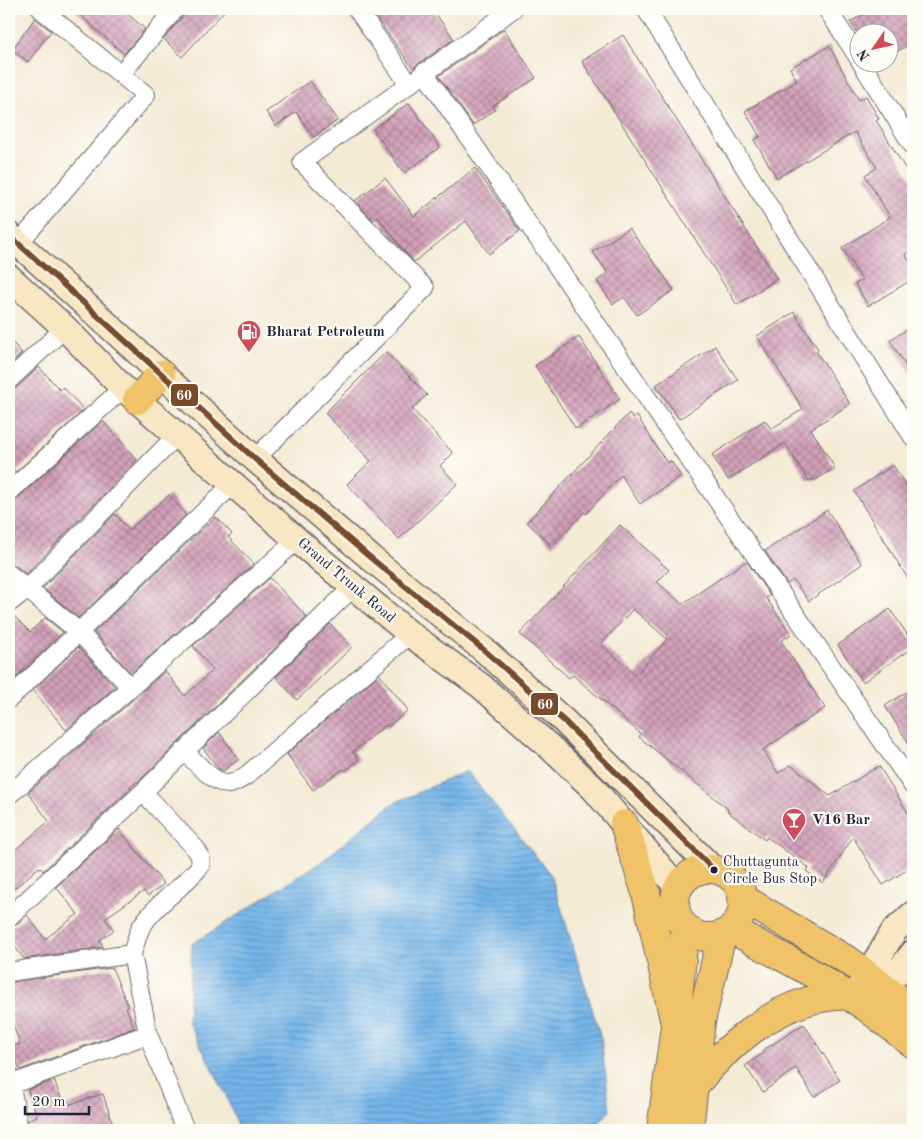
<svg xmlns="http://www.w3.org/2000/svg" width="922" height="1139" font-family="'Old Standard TT',serif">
<defs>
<pattern id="water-rules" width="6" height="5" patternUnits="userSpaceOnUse" patternTransform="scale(1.25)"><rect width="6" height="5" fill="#74b5e9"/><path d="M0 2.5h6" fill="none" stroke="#5f93be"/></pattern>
<pattern id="building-cross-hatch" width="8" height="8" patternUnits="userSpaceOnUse" patternTransform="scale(1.25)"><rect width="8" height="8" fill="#d2a0b8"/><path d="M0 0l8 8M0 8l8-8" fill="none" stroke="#aa8297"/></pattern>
</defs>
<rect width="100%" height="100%" fill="#fdfcf7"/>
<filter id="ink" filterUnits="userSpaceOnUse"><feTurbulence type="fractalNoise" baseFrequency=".02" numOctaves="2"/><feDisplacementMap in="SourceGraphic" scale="10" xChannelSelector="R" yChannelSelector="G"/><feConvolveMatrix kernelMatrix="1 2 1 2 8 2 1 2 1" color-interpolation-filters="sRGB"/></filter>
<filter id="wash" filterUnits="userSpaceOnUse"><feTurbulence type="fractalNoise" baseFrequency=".0096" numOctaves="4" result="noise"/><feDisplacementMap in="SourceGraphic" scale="20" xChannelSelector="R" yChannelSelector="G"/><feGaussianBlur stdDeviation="1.12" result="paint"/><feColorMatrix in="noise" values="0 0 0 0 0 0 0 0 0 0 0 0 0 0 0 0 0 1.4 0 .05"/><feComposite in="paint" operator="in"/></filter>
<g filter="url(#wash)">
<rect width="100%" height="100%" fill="#f4ebd5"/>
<!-- water -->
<path fill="url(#water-rules)" stroke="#4b6c92" d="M 467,771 L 551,875 L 601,1038 L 610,1111 L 592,1130 L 240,1130 L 225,1093 L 188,1022 L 192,944 L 321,862 L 392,804 Z"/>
<g id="blocks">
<!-- building -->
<path fill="url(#building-cross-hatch)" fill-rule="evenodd" d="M 73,9 L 122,9 L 145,29 L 124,54 Z
M 185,9 L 226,9 L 182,57 L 164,39 L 183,16 Z
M 370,9 L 432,9 L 454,39 L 413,68 Z
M 873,9 L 913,9 L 913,42 L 890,56 L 890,32 L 860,32 L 860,37 L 850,22 Z
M 35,18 L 51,31 L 28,62 L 12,50 Z
M 504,29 L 536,78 L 493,106 L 495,110 L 473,125 L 439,76 Z
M 623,35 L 777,279 L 737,305 L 582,61 Z
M 829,46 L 859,100 L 866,96 L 879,119 L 876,120 L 913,181 L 913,250 L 905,254 L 913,267 L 913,279 L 868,306 L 855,284 L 862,280 L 842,248 L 890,217 L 865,175 L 877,168 L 855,132 L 777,178 L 754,140 L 760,137 L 745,111 L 797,81 L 790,68 Z
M 310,81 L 338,120 L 314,137 L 296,112 L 276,126 L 266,112 Z
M 409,103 L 440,147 L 404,173 L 373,129 Z
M 475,168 L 520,231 L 489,254 L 466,221 L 414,262 L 405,252 L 378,217 L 373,220 L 355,201 L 385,178 L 414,216 Z
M 629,228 L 674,290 L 637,315 L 624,297 L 613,304 L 597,281 L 608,273 L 593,252 Z
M 794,312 L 818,349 L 816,351 L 850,404 L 811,429 L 835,468 L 815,480 L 808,480 L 785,443 L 728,480 L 712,455 L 765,420 L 771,429 L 803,409 L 757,336 Z
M 913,326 L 913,378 L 890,340 Z
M 579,337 L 620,399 L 576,429 L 535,366 Z
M 9,339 L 22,353 L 9,366 Z
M 715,346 L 738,380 L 679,419 L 656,385 Z
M 386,352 L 427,395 L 412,409 L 453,453 L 440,466 L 457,484 L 399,539 L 347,484 L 371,461 L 325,413 Z
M 39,367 L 60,390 L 63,387 L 84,410 L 16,472 L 9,465 L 9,390 L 16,388 Z
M 629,413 L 633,419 L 637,416 L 667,463 L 671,461 L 681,476 L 640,504 L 621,475 L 586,514 L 584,512 L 552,546 L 527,522 Z
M 103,421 L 137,460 L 26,574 L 16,566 L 9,563 L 9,506 Z
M 893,465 L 913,497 L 913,587 L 854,491 Z
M 169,495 L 186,515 L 78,618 L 43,588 L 115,514 L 129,530 Z
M 827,510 L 862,564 L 809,601 L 793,580 L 787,584 L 765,551 Z
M 216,517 L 232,534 L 228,537 L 254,564 L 131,673 L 94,632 L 200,531 Z
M 620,525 L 669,570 L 657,582 L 682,604 L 745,562 L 748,563 L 770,596 L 766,598 L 791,634 L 781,641 L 825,708 L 763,750 L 778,773 L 791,765 L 830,796 L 879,766 L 913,821 L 913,866 L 883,885 L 853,837 L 823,883 L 806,871 L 809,868 L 767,837 L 765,840 L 727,811 L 728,809 L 639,737 L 641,734 L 573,675 L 569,678 L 520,634 ZM 633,609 L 667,639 L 636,675 L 601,644 Z
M 270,578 L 307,617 L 140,780 L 130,787 L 131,788 L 43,871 L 40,867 L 38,868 L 9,893 L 9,855 L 49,821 L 28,793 L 165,671 L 185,696 L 213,670 L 193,646 Z
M 890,609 L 913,643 L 913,647 L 863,682 L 838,645 Z
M 9,613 L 11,613 L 30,632 L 45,618 L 63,632 L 9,685 Z
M 330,624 L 352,647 L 297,700 L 276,677 Z
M 78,647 L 115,687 L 66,730 L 33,690 Z
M 379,674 L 408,710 L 388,727 L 386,725 L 353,752 L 359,760 L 345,771 L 343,769 L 313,790 L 287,754 Z
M 913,688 L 913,750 L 885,706 Z
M 219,732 L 239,759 L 223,771 L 219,769 L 203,748 Z
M 119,829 L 164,884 L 148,896 L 144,891 L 105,918 L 114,930 L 100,940 L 103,947 L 24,959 L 9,939 L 9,927 L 16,925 L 27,915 L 45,939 L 78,914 L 56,887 Z
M 112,968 L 128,1006 L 126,1007 L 134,1028 L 20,1070 L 11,1047 L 20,1044 L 9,1014 L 13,1013 L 9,997 L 9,982 Z
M 804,1024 L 840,1080 L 814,1097 L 796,1068 L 763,1092 L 745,1066 L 763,1053 L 762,1051 Z
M 54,1080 L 64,1106 L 103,1094 L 115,1130 L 29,1130 L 28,1120 L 37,1116 L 28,1090 Z"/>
</g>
</g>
<g filter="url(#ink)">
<use href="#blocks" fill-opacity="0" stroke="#6c6871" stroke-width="1"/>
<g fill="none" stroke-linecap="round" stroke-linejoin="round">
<defs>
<path id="street" d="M 357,9 L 409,84
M 646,9 L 913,437
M 827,9 L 860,60
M 861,62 L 913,146
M 424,72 L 913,786
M 121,74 L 175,9
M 18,244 L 146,95 L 41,9
M 9,380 L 65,328
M 255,459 L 425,288 L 302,162 L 513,9
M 9,492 L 123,388
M 9,574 L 78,631 L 130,687
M 9,603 L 27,589 L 177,435
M 9,699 L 233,484
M 184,751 C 193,760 217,786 229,784 C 236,783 241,779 247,775 L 410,634
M 9,795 L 297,540
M 9,917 L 143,792 L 353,587
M 132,954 C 135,945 137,935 141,927 C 157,902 183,888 201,865 L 200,856 L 196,849 L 143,792
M 9,972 L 132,954 L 148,1034 L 185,1130
M 9,1075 L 19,1130
M 10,1085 L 148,1034"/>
<path id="secondary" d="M 9,235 L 255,459 L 372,559 L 484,650 L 563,720 L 714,870
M 9,277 L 65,328 L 123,388 L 297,540 L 410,634 L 481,686 L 552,749 L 593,788 L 678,888
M 857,993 L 894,931 L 913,914
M 875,1006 L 885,988 L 913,953"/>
<path id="primary" d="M 137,400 L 161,374"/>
<path id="highway" d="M 624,824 L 646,893 L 675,1024
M675 903a34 34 0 1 1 68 0a34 34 0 1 1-68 0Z
M 742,898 L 852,963 L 913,1010
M 731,929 L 810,972 L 866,1007 L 913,1044
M 694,1086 C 725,1048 771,1007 821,998 C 830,996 839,996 848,995
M 661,1130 L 676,1019 L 685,927
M 689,1130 L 701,1021 L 722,935"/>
</defs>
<!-- street casing -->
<use href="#street" stroke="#6c6871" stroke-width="20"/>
<!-- secondary casing -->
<use href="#secondary" stroke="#6c6871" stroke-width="28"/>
<!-- primary casing -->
<use href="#primary" stroke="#6c6871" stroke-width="30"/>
<!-- highway casing -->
<use href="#highway" stroke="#6c6871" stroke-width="30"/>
<!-- street -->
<use href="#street" stroke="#fff" stroke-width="18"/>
<!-- secondary -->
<use href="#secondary" stroke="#f9e7c3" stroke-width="25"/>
<!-- primary -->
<use href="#primary" stroke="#f0c369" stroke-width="28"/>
<!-- highway -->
<use href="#highway" stroke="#f0c369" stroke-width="28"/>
<defs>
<path id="bus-1" d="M 9,235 L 255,459 L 372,559 L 484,650 L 563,720 L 714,870"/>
</defs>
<!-- bus-1 casing -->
<use href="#bus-1" stroke="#fdfcf7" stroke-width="10"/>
<!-- bus-1 -->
<use href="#bus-1" stroke="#7a4b2a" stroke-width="6"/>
</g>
</g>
<!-- icons -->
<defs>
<symbol id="fuel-pin" viewBox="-11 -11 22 30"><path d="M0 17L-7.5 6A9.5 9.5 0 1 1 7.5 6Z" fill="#d1495b" stroke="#fdfcf7"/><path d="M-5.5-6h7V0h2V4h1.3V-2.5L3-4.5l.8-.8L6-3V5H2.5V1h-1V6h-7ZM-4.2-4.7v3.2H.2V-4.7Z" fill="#fff"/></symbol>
<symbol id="bar-pin" viewBox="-11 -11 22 30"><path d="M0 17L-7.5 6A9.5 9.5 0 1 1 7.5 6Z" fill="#d1495b" stroke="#fdfcf7"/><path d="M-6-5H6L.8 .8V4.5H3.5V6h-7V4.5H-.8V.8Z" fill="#fff"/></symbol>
</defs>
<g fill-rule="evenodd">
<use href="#fuel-pin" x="235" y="318" width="28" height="38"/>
<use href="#bar-pin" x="780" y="806" width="28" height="38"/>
</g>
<!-- markers -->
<circle fill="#22223b" stroke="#fdfcf7" stroke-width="2" cx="714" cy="870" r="4.5"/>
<g text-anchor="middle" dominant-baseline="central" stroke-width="4.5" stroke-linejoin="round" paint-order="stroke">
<!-- bus labels -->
<g font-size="14" fill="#22223b" stroke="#fdfcf7" text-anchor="start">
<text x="723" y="862">Chuttagunta<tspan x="723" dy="17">Circle Bus Stop</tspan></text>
</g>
<!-- poi labels -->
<g font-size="15" font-weight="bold" fill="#22223b" stroke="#fdfcf7" text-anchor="start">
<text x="266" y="332">Bharat Petroleum</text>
<text x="812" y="820">V16 Bar</text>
</g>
<!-- street labels -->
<g font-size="15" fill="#22223b" stroke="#fdfcf7">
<text transform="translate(346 581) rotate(40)">Grand Trunk Road</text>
</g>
</g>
<g stroke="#fdfcf7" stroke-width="2">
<rect x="170" y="383" width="29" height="24" rx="5" fill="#7a4b2a"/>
<rect x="530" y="692" width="29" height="24" rx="5" fill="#7a4b2a"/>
</g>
<g font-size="14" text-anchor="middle" font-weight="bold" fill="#fff">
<text x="184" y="400">60</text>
<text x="545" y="709">60</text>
</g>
<!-- margin -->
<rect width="922" height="1139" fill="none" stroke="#fdfcf7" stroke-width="30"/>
<!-- north arrow -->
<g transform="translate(874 48) rotate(236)"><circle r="24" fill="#fdfcf7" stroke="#a5a5ac"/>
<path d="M0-4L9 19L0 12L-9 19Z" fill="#d1495b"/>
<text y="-8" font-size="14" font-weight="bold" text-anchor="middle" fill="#22223b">N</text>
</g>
<!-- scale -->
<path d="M25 1106v8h64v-8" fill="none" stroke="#22223b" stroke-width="2.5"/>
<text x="32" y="1106" font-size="15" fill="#22223b" stroke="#fdfcf7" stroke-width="4" paint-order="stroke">20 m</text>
</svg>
